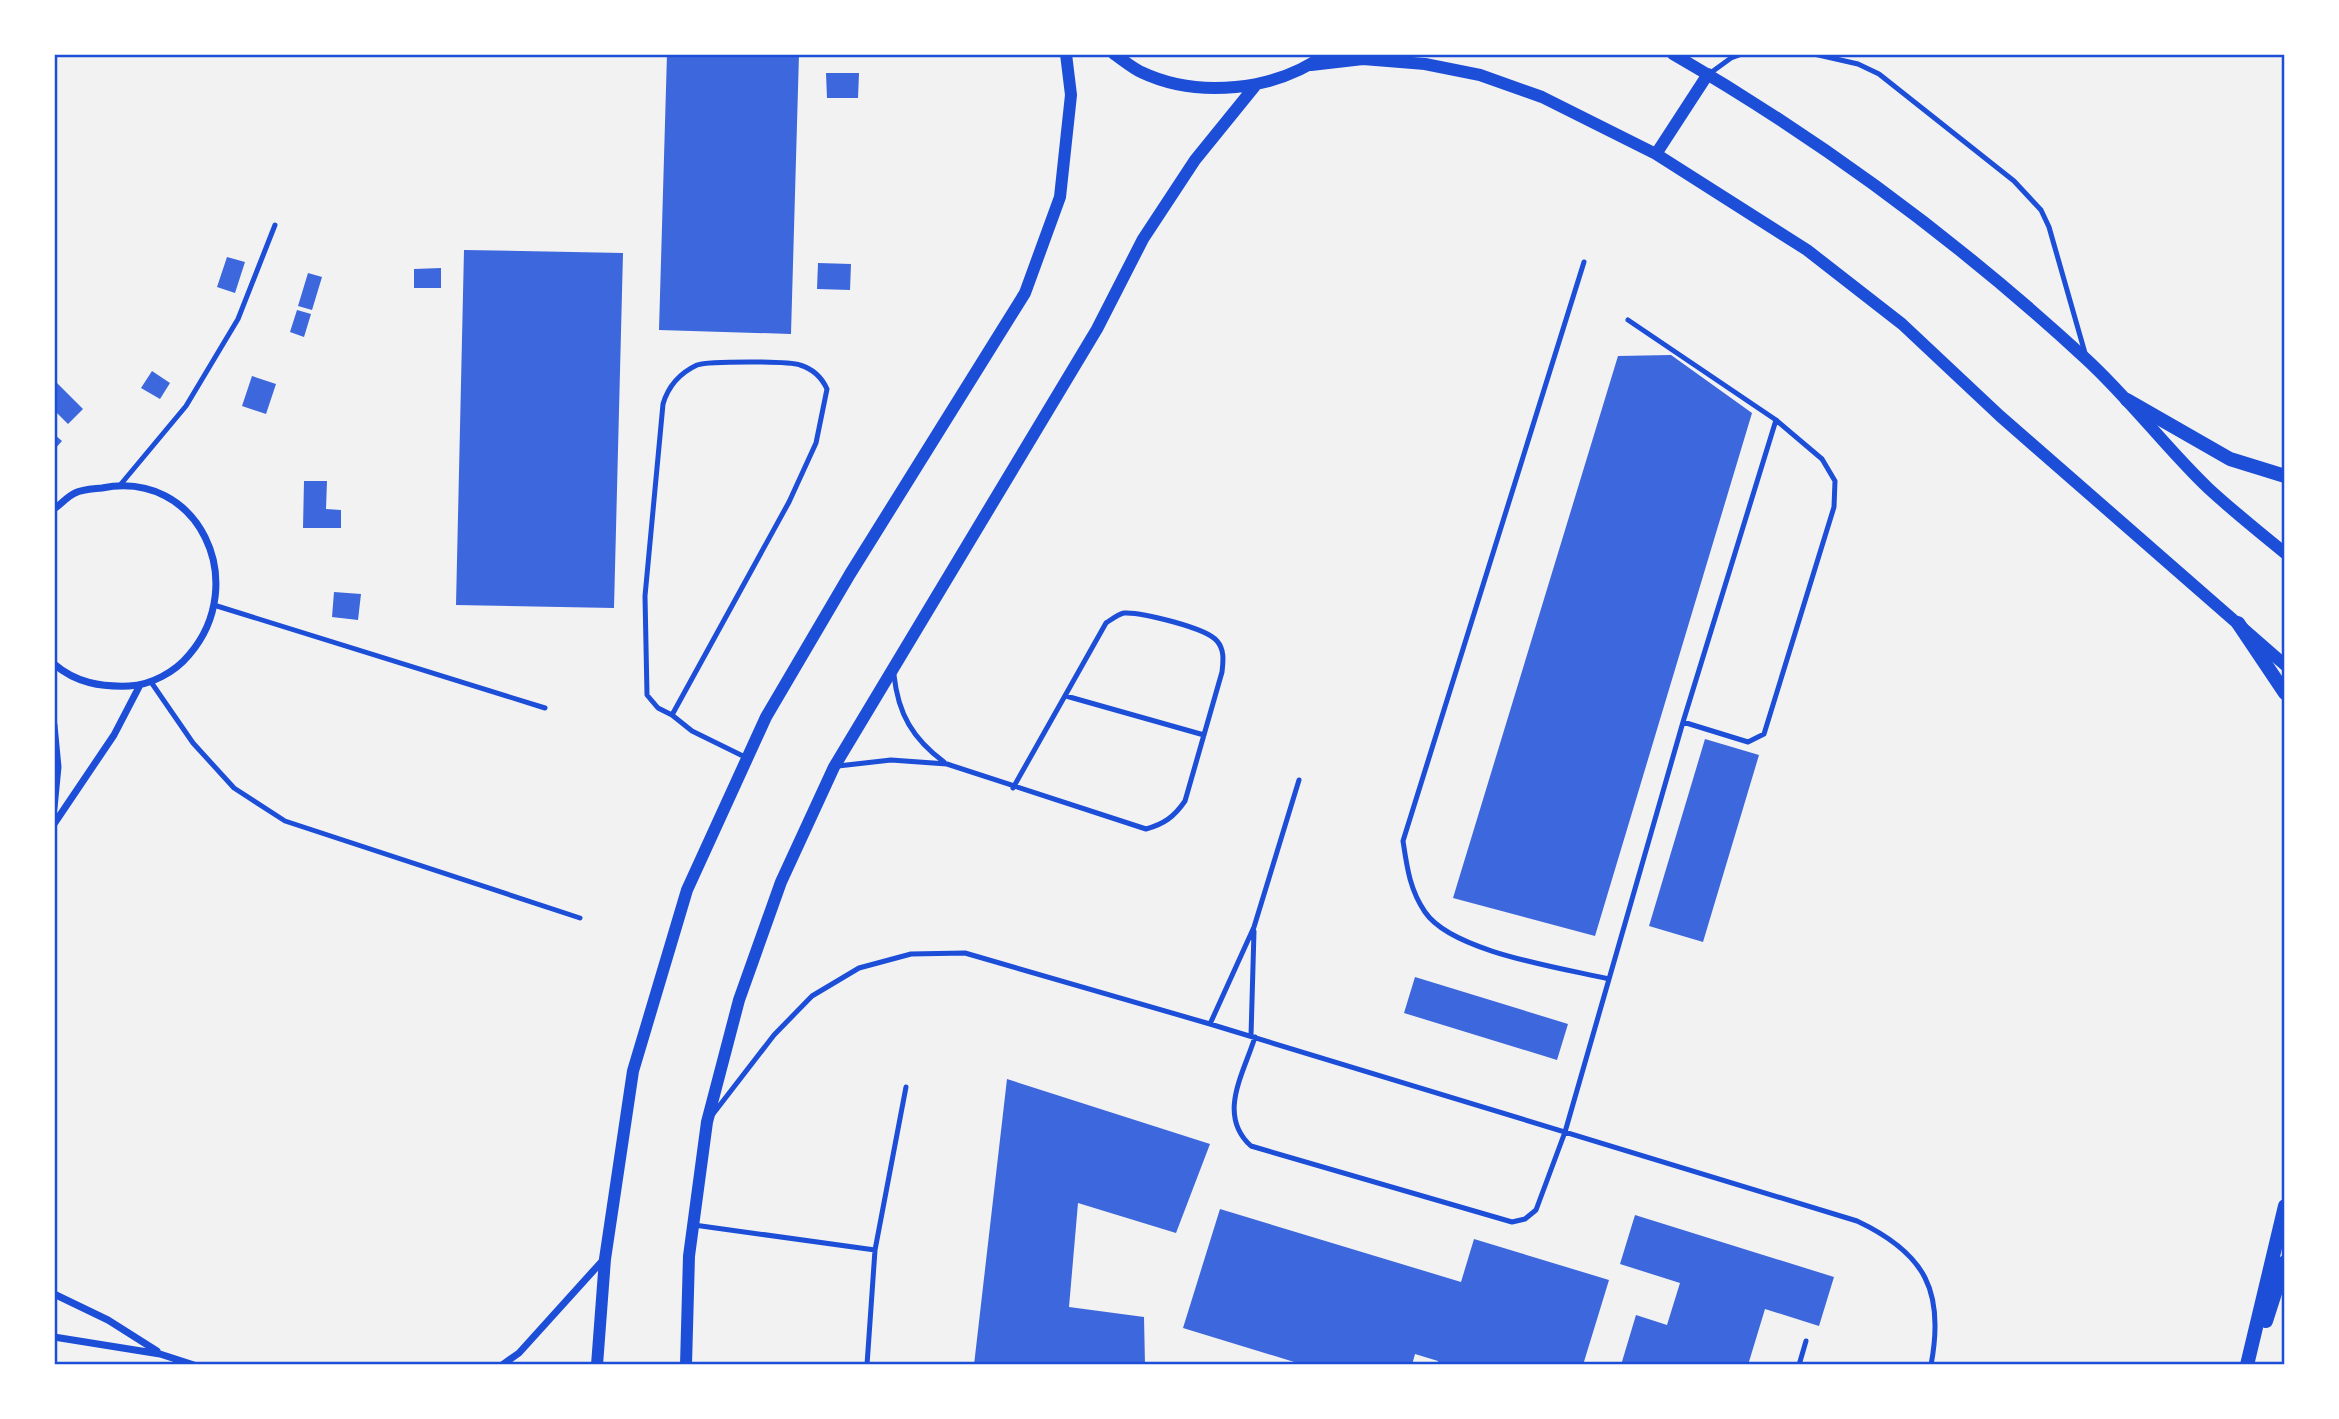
<svg xmlns="http://www.w3.org/2000/svg" width="2339" height="1419" font-family="Rubik,sans-serif">
<rect width="100%" height="100%" fill="#f2f2f2"/>
<!-- building -->
<path fill="#3d67dc" d="M 667,54 L 799,54 L 791,334 L 659,330 Z
M 826,73 L 859,73 L 858,98 L 827,98 Z
M 464,250 L 623,253 L 614,608 L 456,605 Z
M 227,257 L 245,262 L 235,293 L 217,287 Z
M 818,263 L 851,264 L 850,290 L 817,289 Z
M 441,268 L 441,288 L 414,288 L 414,269 Z
M 308,273 L 322,277 L 312,310 L 298,306 Z
M 297,310 L 311,314 L 304,337 L 290,332 Z
M 1671,355 L 1752,413 L 1595,936 L 1453,898 L 1618,356 Z
M 152,371 L 170,383 L 160,399 L 141,388 Z
M 252,376 L 276,384 L 266,414 L 242,406 Z
M 54,380 L 83,409 L 68,424 L 54,410 Z
M 54,434 L 62,441 L 54,450 Z
M 304,481 L 327,481 L 326,509 L 341,510 L 341,528 L 303,528 Z
M 334,592 L 361,594 L 358,620 L 332,617 Z
M 1705,739 L 1759,755 L 1703,942 L 1649,926 Z
M 1415,977 L 1568,1024 L 1557,1060 L 1404,1013 Z
M 1007,1079 L 1210,1144 L 1176,1233 L 1078,1203 L 1069,1307 L 1144,1317 L 1145,1365 L 974,1365 Z
M 1220,1209 L 1461,1282 L 1474,1239 L 1609,1280 L 1583,1365 L 1437,1365 L 1438,1361 L 1415,1354 L 1412,1365 L 1304,1365 L 1183,1328 Z
M 1635,1215 L 1834,1277 L 1819,1326 L 1765,1309 L 1748,1365 L 1621,1365 L 1636,1315 L 1667,1325 L 1680,1283 L 1620,1264 Z"/>
<g fill="none" stroke-linecap="round" stroke-linejoin="round">
<!-- service -->
<path stroke="#1d4ed8" stroke-width="5" d="M 1814,54 L 1858,64 L 1879,74 L 2014,181 L 2041,210 L 2049,227 L 2085,353
M 1709,74 L 1731,58 L 1742,54
M 1584,262 L 1403,841 C 1407,868 1410,890 1425,912 C 1452,952 1562,968 1609,979
M 1628,320 L 1776,420 L 1822,459 L 1835,481 L 1834,507 L 1764,734 L 1748,742 L 1683,722
M 121,484 L 186,406 L 238,319 L 275,225
M 217,606 L 545,708
M 894,675 C 898,714 913,739 944,762
M 151,682 L 193,743 L 234,788 L 285,821 L 580,918
M 1066,696 L 1204,735
M 672,715 L 789,502 L 816,443 L 827,389 C 822,378 813,369 800,365 C 789,361 709,361 697,365 C 680,373 668,387 663,404 L 645,596 L 647,695 L 658,708 L 672,715 L 692,731 L 747,758
M 838,766 L 891,760 L 947,764 L 1146,829 C 1164,824 1174,817 1185,801 L 1222,672 C 1223,662 1225,650 1217,641 C 1207,628 1141,612 1124,613 C 1118,614 1111,620 1106,623 L 1013,788
M 1210,1024 L 1254,927 L 1299,780
M 1251,1036 L 1254,931
M 1255,1037 C 1243,1075 1217,1115 1251,1146 L 1512,1222 L 1525,1219 L 1536,1210 L 1565,1132 L 1683,722 L 1776,420
M 713,1114 L 774,1035 L 812,996 L 859,968 L 911,954 L 965,953 L 1210,1024 L 1857,1221 C 1925,1253 1945,1291 1931,1365
M 694,1225 L 875,1250
M 867,1365 L 875,1250 L 906,1087
M 1799,1365 L 1806,1341"/>
<!-- minor -->
<path stroke="#1d4ed8" stroke-width="7" d="M 54,509 C 61,504 68,496 75,493 C 83,489 94,489 102,488 C 199,469 251,583 189,655 C 175,672 151,685 129,686 C 101,687 76,683 54,664
M 54,725 L 58,767 L 54,808
M 54,824 L 114,735 L 140,685
M 54,1294 L 108,1320 L 157,1351
M 54,1337 L 160,1354 L 194,1365
M 502,1365 L 519,1353 L 604,1259"/>
<!-- tertiary -->
<path stroke="#1d4ed8" stroke-width="12" d="M 1114,54 C 1123,60 1132,68 1141,72 C 1198,99 1275,91 1326,54
M 1673,54 C 1822,140 1958,241 2085,358 C 2129,398 2165,447 2208,488 C 2233,511 2259,532 2285,553
M 1311,65 L 1363,59 L 1425,64 L 1480,75 L 1542,97 L 1656,154 L 1807,250 L 1902,324 L 2000,416 L 2285,665
M 1656,154 L 1708,74
M 597,1365 L 605,1259 L 633,1071 L 687,890 L 766,717 L 850,574 L 1025,293 L 1060,197 L 1071,95 L 1066,54
M 686,1365 L 689,1256 L 707,1122 L 739,1000 L 781,882 L 834,767 L 1097,329 L 1143,239 L 1195,160 L 1255,86"/>
<!-- secondary -->
<path stroke="#1d4ed8" stroke-width="14" d="M 2127,400 L 2230,459 L 2285,476
M 2238,623 L 2285,693
M 2266,1321 L 2285,1262
M 2247,1365 L 2285,1206"/>
</g>
<!-- border -->
<rect width="2339" height="1419" fill="none" stroke="#ffffff" stroke-width="112"/>
<rect x="56" y="56" width="2227" height="1307" fill="none" stroke="#1d4ed8" stroke-width="2.5"/>
</svg>
